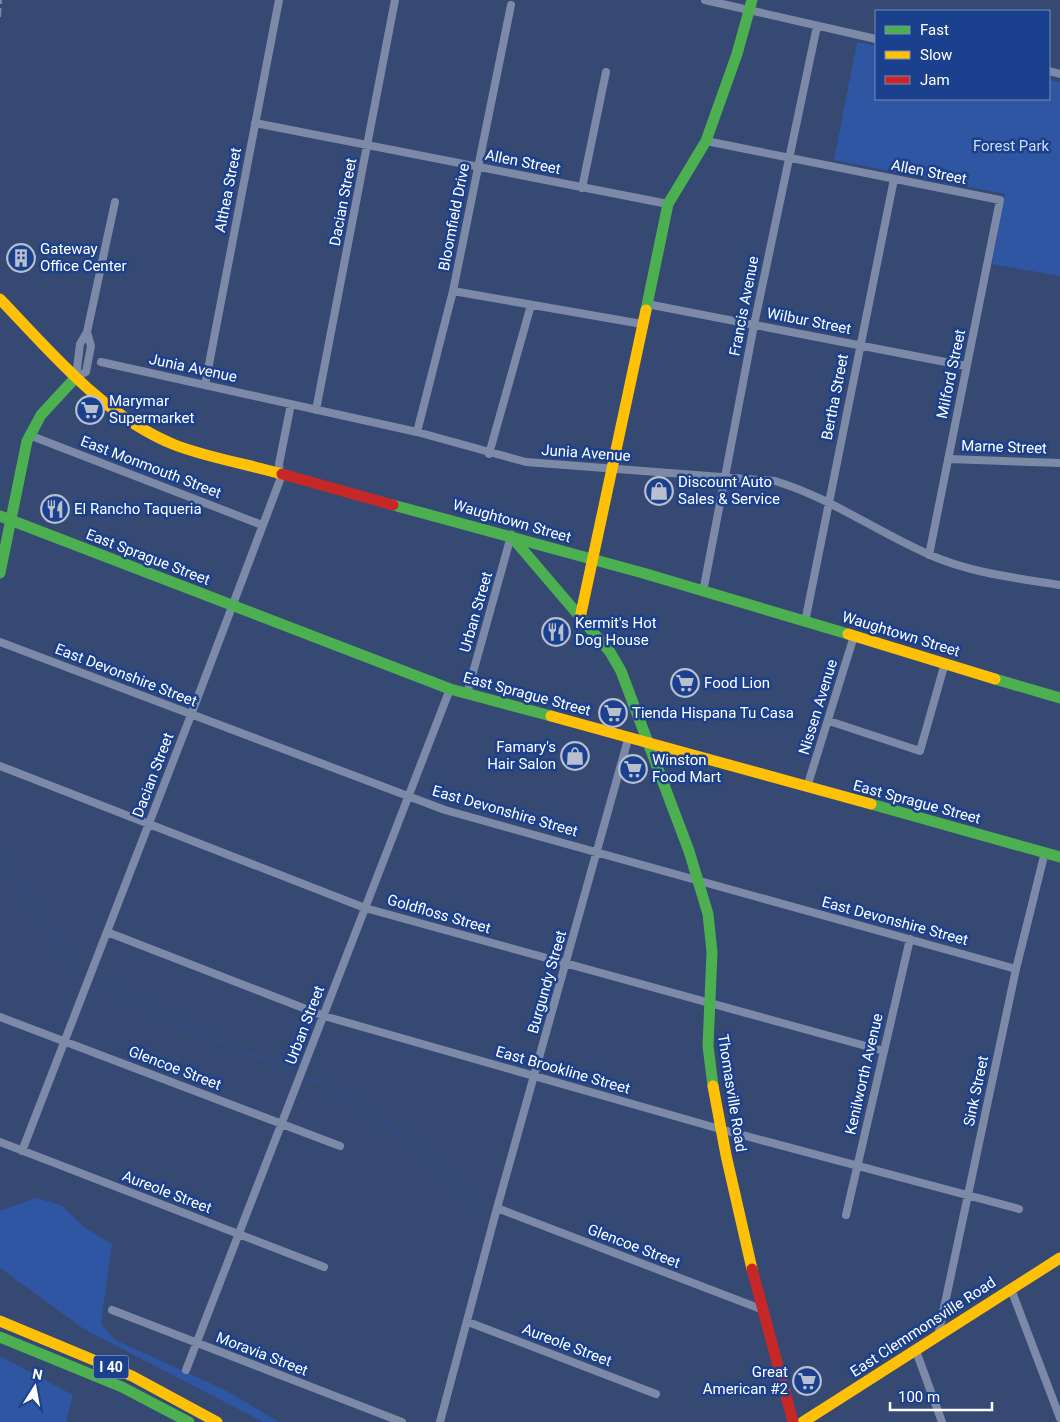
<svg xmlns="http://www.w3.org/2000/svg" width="1060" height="1422" font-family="Roboto,sans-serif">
<rect width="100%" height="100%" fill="#354973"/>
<!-- green -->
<path fill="#2f56a3" d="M 857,42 L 876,46 L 876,99 L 1049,99 L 1049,80 L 1060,82 L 1060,276 L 992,264 L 1005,194 L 834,160 Z
M 36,1198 L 61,1205 L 84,1227 L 112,1244 L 101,1323 L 115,1340 L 225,1390 L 279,1422 L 263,1422 L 84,1329 L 0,1268 L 0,1211 Z
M 0,1356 L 73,1395 L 66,1422 L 0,1422 Z"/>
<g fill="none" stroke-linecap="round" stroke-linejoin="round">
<!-- stream -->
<path stroke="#324d85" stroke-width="2" d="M 0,856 L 76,967
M 99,981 L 201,1034 L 289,1069
M 307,1077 L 363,1106 L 409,1141 L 486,1210"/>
<!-- street -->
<path stroke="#7c8aa7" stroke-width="8" d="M 705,0 L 876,39
M 1049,71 L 1060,74
M 255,123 L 668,204
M 706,141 L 1000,200 L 929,555
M 582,188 L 606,72
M 453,291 L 642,324
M 647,304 L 966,366
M 87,332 L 91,346 L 86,372 L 76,377 L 80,344 L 87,332 L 115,202
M 101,362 L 417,432 L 526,462 L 775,481 C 831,498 877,532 930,555 C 971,573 1016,578 1060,585
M 205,385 L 279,0
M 316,410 L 395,0
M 417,432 L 453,291 L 511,5
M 29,435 L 262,525
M 489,454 L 531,305
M 948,459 L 1060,463
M 703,592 L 754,325 L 817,26
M 805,622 L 894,179
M 0,642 L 445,810 L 1016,969
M 467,694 L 511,536
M 829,721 L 920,751 L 945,663
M 0,766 L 365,908 L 884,1051
M 807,787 L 854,636
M 107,932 L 324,1016 L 720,1129 L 1019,1209
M 0,1017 L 340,1146
M 0,1142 L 324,1267
M 22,1151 L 191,715 L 280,480 L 279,464 L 291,404
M 497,1208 L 761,1309
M 846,1215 L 910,939
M 1011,1289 L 1060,1418
M 112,1310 L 402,1422
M 468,1322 L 656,1394
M 938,1336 L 1016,969 L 1045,852
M 916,1351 L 942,1422
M 186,1370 L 450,689
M 440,1422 L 497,1208 L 629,736"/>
<!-- fast -->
<path stroke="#4caf50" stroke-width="11" d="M 646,310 L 668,204 L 706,141 L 737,54 L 752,0
M 393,505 L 643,573 L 848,634
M 0,516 L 450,689 L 551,716
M 511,536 L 610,652 L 621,671 L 689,851 L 708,914 L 712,952 L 708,1046 L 713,1086
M 0,573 L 27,441 L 41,415 L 76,377
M 995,679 L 1060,698
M 871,804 L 1060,857
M 0,1337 L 122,1387 L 189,1422"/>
<!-- slow -->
<path stroke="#ffc107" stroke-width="11" d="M 0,299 C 52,353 103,416 175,445 C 209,458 247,464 282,474
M 580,618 L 646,310
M 848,634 L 995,679
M 551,716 L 871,804
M 713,1086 L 726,1155 L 752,1269
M 0,1321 L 132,1376 L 217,1422
M 803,1422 L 1060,1258"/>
<!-- jam -->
<path stroke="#c62828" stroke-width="11" d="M 282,474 L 393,505
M 752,1269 L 793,1422"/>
<!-- rail -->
<path stroke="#7d8aa6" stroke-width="2" stroke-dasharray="9 4" stroke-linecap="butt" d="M 0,17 L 1,0"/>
</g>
<!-- icons -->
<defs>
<symbol id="building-ring" viewBox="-11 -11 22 22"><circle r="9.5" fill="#1b408d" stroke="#b8bfce" stroke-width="1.5"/><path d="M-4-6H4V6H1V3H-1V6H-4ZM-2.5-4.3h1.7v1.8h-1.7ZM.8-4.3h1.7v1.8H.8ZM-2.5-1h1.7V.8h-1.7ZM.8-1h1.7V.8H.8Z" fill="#b8bfce"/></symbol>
<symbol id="supermarket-ring" viewBox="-11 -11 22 22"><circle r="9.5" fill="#1b408d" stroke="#b8bfce" stroke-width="1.5"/><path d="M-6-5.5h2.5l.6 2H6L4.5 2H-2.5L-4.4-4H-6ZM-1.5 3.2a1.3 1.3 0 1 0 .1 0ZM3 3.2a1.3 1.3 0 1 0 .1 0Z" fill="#b8bfce"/></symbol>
<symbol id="shop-ring" viewBox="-11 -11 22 22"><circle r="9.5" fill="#1b408d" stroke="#b8bfce" stroke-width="1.5"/><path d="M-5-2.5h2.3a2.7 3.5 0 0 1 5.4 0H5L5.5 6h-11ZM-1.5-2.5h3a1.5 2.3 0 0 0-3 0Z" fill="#b8bfce"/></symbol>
<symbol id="restaurant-ring" viewBox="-11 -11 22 22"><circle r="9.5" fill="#1b408d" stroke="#b8bfce" stroke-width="1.5"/><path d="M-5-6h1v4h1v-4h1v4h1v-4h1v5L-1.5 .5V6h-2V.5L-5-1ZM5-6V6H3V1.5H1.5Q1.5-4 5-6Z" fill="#b8bfce"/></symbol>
</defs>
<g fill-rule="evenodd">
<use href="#building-ring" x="5" y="242" width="32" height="32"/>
<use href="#supermarket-ring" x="74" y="394" width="32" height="32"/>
<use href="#shop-ring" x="643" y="475" width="32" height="32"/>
<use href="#restaurant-ring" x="39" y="493" width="32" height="32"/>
<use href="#restaurant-ring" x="540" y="616" width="32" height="32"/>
<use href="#supermarket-ring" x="669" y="667" width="32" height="32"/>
<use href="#supermarket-ring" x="597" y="697" width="32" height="32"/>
<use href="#shop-ring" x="559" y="740" width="32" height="32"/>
<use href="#supermarket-ring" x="617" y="753" width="32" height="32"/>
<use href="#supermarket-ring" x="791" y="1365" width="32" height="32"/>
</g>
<g text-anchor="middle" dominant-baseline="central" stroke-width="5" stroke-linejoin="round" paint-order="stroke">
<!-- shield labels -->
<rect fill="#1b408d" stroke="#bbc6dd" stroke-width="1" x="93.5" y="1355.5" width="35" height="23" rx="4"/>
<g font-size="14" font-weight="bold" fill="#fff">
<text x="111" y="1367">I 40</text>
</g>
<!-- park labels -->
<g font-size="15" fill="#ceddfa" stroke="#1b408d">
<text x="1011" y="146">Forest Park</text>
</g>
<!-- street labels -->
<g font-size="15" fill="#fff" stroke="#1b408d">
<text transform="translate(523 162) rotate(11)">Allen Street</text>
<text transform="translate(929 172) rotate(11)">Allen Street</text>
<text transform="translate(228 190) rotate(-79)">Althea Street</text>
<text transform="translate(343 202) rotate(-79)">Dacian Street</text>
<text transform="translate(454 217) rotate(-79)">Bloomfield Drive</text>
<text transform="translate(744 306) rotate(-79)">Francis Avenue</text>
<text transform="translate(809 321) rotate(11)">Wilbur Street</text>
<text transform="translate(193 368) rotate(12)">Junia Avenue</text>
<text transform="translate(951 374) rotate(-78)">Milford Street</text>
<text transform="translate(835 397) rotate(-79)">Bertha Street</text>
<text transform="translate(1004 447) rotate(2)">Marne Street</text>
<text transform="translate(586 453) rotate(4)">Junia Avenue</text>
<text transform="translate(151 467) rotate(21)">East Monmouth Street</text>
<text transform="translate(512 521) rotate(16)">Waughtown Street</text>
<text transform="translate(148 557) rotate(21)">East Sprague Street</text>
<text transform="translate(476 612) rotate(-74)">Urban Street</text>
<text transform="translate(901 634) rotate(17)">Waughtown Street</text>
<text transform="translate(126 675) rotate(21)">East Devonshire Street</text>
<text transform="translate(527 694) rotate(15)">East Sprague Street</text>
<text transform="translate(818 707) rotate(-73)">Nissen Avenue</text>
<text transform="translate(153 775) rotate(-69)">Dacian Street</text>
<text transform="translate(917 802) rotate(15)">East Sprague Street</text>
<text transform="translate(505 811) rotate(16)">East Devonshire Street</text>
<text transform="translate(439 914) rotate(16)">Goldfloss Street</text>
<text transform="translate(895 921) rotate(15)">East Devonshire Street</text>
<text transform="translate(547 982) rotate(-74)">Burgundy Street</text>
<text transform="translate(305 1025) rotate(-69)">Urban Street</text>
<text transform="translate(175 1068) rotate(21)">Glencoe Street</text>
<text transform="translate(563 1070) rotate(16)">East Brookline Street</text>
<text transform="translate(864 1074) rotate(-77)">Kenilworth Avenue</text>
<text transform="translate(976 1091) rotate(-78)">Sink Street</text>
<text transform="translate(732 1093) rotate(81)">Thomasville Road</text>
<text transform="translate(167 1192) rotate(21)">Aureole Street</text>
<text transform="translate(634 1246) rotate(21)">Glencoe Street</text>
<text transform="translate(923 1327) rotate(-33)">East Clemmonsville Road</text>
<text transform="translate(567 1345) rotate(21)">Aureole Street</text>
<text transform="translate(262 1354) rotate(21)">Moravia Street</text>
</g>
<!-- poi labels -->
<g font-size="15" fill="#fff" stroke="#1b408d" text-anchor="start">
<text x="40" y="249">Gateway<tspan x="40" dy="17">Office Center</tspan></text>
<text x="109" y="401">Marymar<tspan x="109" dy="17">Supermarket</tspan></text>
<text x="678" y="482">Discount Auto<tspan x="678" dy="17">Sales &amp; Service</tspan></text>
<text x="74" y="509">El Rancho Taqueria</text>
<text x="575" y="623">Kermit's Hot<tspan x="575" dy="17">Dog House</tspan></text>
<text x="704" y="683">Food Lion</text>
<text x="632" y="713">Tienda Hispana Tu Casa</text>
<text x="556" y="747" text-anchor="end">Famary's<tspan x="556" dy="17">Hair Salon</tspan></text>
<text x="652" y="760">Winston<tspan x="652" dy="17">Food Mart</tspan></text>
<text x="788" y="1372" text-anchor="end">Great<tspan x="788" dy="17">American #2</tspan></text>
</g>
</g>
<!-- legend -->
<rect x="875" y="10" width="175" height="90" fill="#1b408d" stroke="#768cbb"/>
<rect x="885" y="26" width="25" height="8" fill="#4caf50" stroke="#768cbb"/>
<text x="920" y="35" font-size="15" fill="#ffffff">Fast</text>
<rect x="885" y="51" width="25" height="8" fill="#ffc107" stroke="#768cbb"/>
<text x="920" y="60" font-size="15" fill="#ffffff">Slow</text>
<rect x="885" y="76" width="25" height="8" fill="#c62828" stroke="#768cbb"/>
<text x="920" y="85" font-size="15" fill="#ffffff">Jam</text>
<!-- north arrow -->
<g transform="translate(35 1387) rotate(11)" stroke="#1b408d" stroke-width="4" paint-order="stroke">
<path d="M0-4L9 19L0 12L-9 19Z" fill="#ffffff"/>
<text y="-8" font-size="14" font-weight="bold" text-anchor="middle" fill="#ffffff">N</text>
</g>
<!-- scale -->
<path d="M890 1402v8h102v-8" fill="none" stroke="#ffffff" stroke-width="2.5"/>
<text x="898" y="1402" font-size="15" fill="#ffffff" stroke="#1b408d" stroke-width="4" paint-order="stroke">100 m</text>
</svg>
